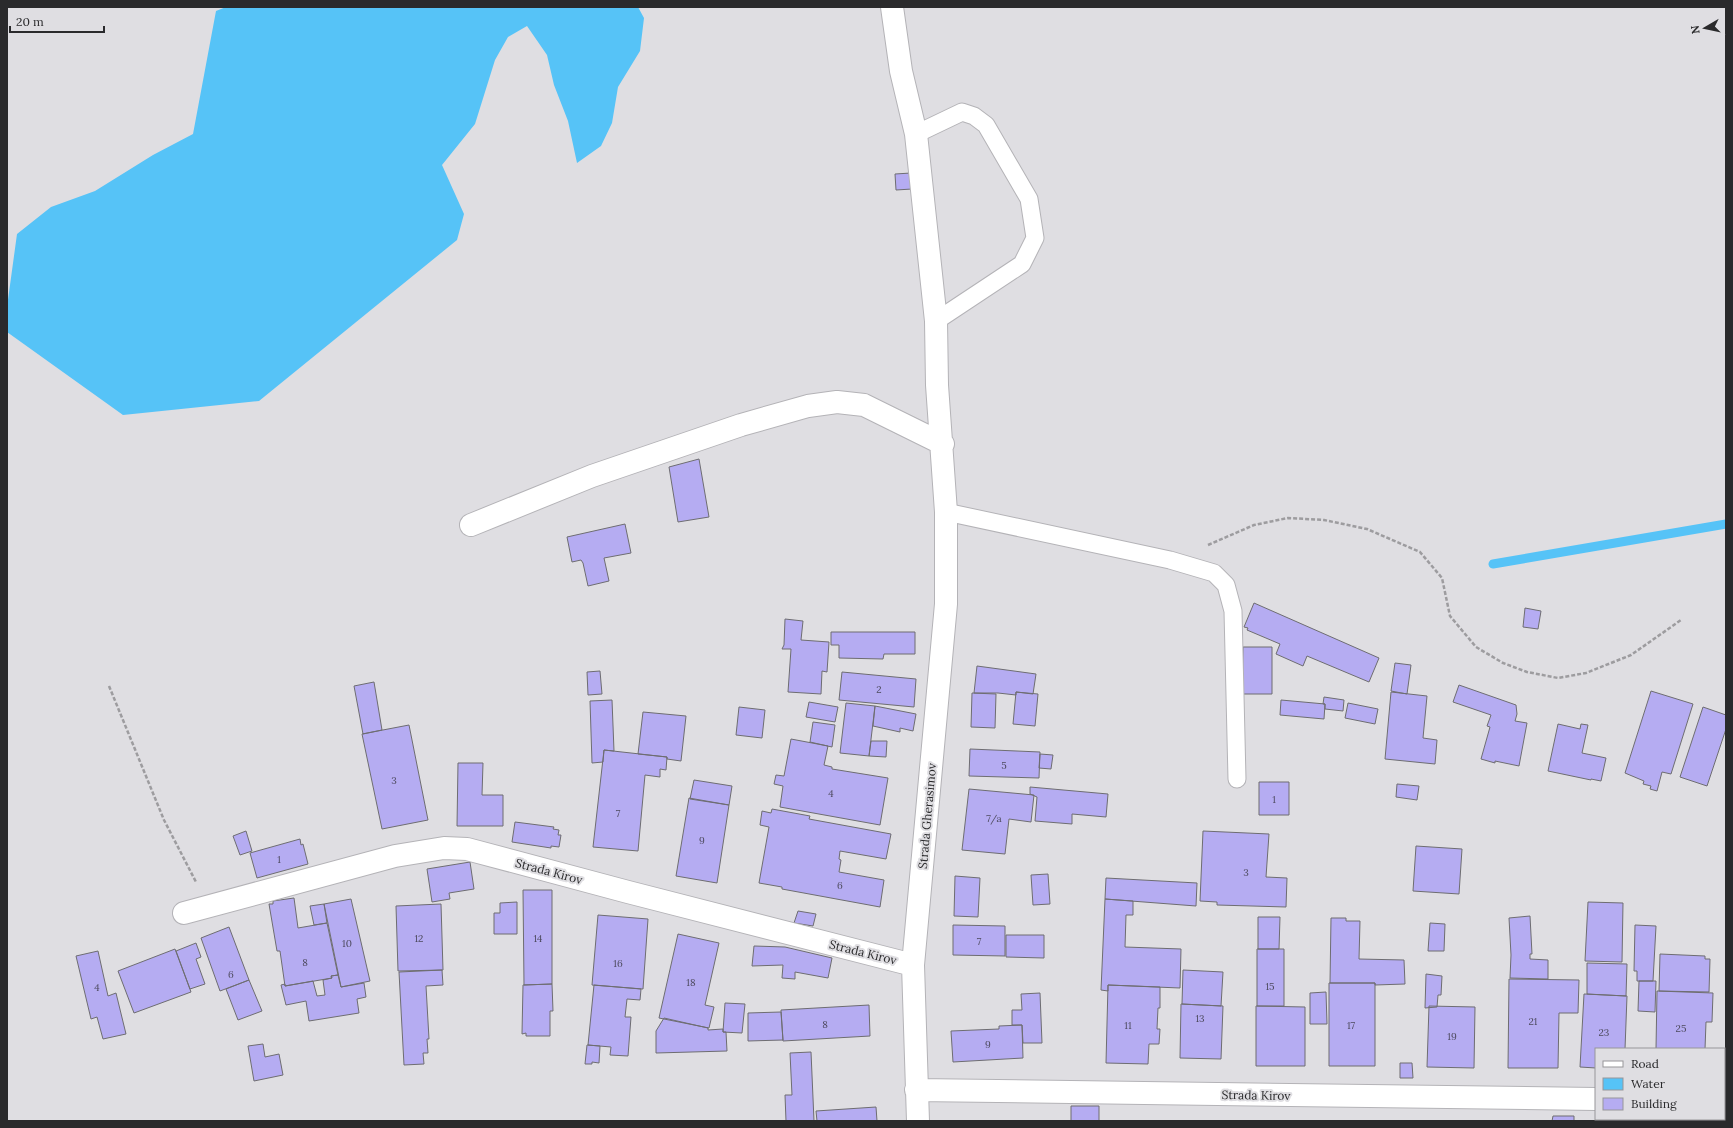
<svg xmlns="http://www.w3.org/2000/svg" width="1733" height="1128" font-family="Lora,serif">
<rect width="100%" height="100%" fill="#dfdee2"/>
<!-- water -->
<path fill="#56c3f7" d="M 226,7 L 638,7 L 644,18 L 640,51 L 618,87 L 612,123 L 601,146 L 577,163 L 568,121 L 554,85 L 547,55 L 527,26 L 508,37 L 495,60 L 475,124 L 442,165 L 464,214 L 457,240 L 259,401 L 123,415 L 7,332 L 7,307 L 17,234 L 51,207 L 95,191 L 153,155 L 193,134 L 216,11 Z"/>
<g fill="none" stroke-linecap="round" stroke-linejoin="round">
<!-- stream -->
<path stroke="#56c3f7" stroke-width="9" d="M 1493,564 L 1726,524"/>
</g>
<!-- building -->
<path fill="#b5acf2" stroke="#6e6d71" d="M 911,173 L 912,189 L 896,190 L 895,174 Z
M 699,459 L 709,517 L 678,522 L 669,467 Z
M 625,524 L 631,553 L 604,558 L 609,581 L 588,586 L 583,563 L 581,560 L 572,562 L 567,537 Z
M 1254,603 L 1379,658 L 1369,682 L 1307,656 L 1303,666 L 1276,654 L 1280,644 L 1247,630 L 1248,628 L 1244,627 Z
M 1525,608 L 1541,611 L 1538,629 L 1523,627 Z
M 785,619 L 803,621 L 801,640 L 829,642 L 827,672 L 822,671 L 821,694 L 788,692 L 791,649 L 782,649 L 784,645 Z
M 831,632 L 915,632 L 915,654 L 884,654 L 883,659 L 839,658 L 839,645 L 831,645 Z
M 1243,647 L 1272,647 L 1272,694 L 1242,694 Z
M 1395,663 L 1411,665 L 1407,694 L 1391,691 Z
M 977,666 L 1036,674 L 1033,694 L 1016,692 L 1016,695 L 998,693 L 974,693 Z
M 600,671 L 602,694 L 588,695 L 587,672 Z
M 842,672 L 916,679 L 914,707 L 839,700 Z
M 374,682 L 382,730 L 363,734 L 354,686 Z
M 1459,685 L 1516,705 L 1517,714 L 1515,721 L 1527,723 L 1519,766 L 1495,761 L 1495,763 L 1481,759 L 1490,727 L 1487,726 L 1491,715 L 1453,702 Z
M 1651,691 L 1693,704 L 1671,774 L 1662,772 L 1657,791 L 1650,789 L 1651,786 L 1643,784 L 1644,781 L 1625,773 Z
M 1016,692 L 1038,694 L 1035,726 L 1013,724 Z
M 1391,692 L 1427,696 L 1423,738 L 1437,740 L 1435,764 L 1385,759 Z
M 972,693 L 996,694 L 995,728 L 971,727 Z
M 1324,697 L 1344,700 L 1343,711 L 1325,709 L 1325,704 L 1323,704 Z
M 612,700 L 614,751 L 604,750 L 603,762 L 592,763 L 590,701 Z
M 1281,700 L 1325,704 L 1324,719 L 1280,715 Z
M 809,702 L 838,707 L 835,722 L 806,717 Z
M 846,703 L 875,706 L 869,756 L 840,753 Z
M 1348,703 L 1378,709 L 1375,724 L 1345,718 Z
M 875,706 L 916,714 L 913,731 L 900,728 L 900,732 L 873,726 Z
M 739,707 L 765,710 L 762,738 L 736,735 Z
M 1703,707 L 1726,715 L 1726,729 L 1707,786 L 1680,777 Z
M 643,712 L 686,716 L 681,761 L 667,759 L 667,757 L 638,754 Z
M 813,722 L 835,725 L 832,747 L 810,742 Z
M 1558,724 L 1580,729 L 1581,724 L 1588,725 L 1582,753 L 1606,758 L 1601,781 L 1591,779 L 1591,780 L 1548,771 Z
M 409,725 L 428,820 L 382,829 L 362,734 Z
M 791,739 L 828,746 L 824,765 L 832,767 L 832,769 L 888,778 L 880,825 L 780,807 L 783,786 L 774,784 L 776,775 L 784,776 Z
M 871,741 L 887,741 L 886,757 L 869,756 Z
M 970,749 L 1040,752 L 1039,778 L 969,776 Z
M 604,750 L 667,757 L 666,770 L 660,769 L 660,777 L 645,775 L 638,851 L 593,847 Z
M 1040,754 L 1053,755 L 1051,769 L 1039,768 Z
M 458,763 L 483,763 L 482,795 L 503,795 L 503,826 L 457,826 Z
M 694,780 L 732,786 L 729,805 L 690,799 Z
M 1259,782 L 1289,782 L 1289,815 L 1259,815 Z
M 1397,784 L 1419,786 L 1417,800 L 1396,797 Z
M 1030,787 L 1108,794 L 1106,817 L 1072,814 L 1072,824 L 1035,821 L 1037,797 L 1030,794 Z
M 969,789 L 1034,795 L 1031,822 L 1009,819 L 1005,854 L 962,850 Z
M 689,798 L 729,805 L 717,883 L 676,876 Z
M 772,809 L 810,816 L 809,819 L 891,834 L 886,859 L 840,851 L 839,859 L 841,860 L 839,872 L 884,880 L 880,907 L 782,889 L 782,887 L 759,883 L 769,827 L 760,825 L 762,811 L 771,813 Z
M 515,822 L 554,827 L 553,829 L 559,830 L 558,835 L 561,835 L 559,847 L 551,846 L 551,848 L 512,842 Z
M 246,831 L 252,851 L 240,855 L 233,836 Z
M 1203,831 L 1269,834 L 1266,877 L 1287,878 L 1286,907 L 1217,905 L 1217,902 L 1200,901 Z
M 300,839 L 301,845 L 303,844 L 308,864 L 257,878 L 250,853 Z
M 1416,846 L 1462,849 L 1459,894 L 1413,891 Z
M 470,862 L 474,889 L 449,893 L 450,899 L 432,902 L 427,869 Z
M 1048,874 L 1050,904 L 1033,905 L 1031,875 Z
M 955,876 L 980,878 L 978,917 L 954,916 Z
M 1106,878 L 1197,883 L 1196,906 L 1105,899 Z
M 523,890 L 552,890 L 552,984 L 524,985 Z
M 294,898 L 298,928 L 327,923 L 338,975 L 331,976 L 332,978 L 285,986 L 280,951 L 277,951 L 269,904 L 273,904 L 273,901 Z
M 351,899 L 370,981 L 341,987 L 324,904 Z
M 1105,899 L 1133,901 L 1133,915 L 1126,915 L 1125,947 L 1181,949 L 1180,988 L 1108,985 L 1108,991 L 1101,990 Z
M 517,902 L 517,934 L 494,934 L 494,913 L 500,913 L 500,903 Z
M 1588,902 L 1623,903 L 1622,962 L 1585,961 Z
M 324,904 L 327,923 L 314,925 L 310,906 Z
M 441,904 L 443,970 L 398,971 L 396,906 Z
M 798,911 L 816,914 L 813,926 L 794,923 Z
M 598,915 L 648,919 L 643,989 L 592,985 Z
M 1530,916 L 1532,954 L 1530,954 L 1530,959 L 1548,960 L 1548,979 L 1510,978 L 1511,955 L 1509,918 Z
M 1258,917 L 1280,917 L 1279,949 L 1258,949 Z
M 1331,918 L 1346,918 L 1346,921 L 1360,921 L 1359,959 L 1404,960 L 1405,984 L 1375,985 L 1375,983 L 1330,983 Z
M 1430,923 L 1445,924 L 1444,951 L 1428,951 Z
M 953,925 L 1005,926 L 1005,956 L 953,955 Z
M 1635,925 L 1656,926 L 1653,981 L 1637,981 L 1637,971 L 1634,971 Z
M 229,927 L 249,980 L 220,991 L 201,938 Z
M 678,934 L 719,943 L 705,1005 L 714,1007 L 709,1028 L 659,1018 Z
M 1006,935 L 1044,935 L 1044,958 L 1006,957 Z
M 196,943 L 201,957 L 196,959 L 205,984 L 190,989 L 176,951 Z
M 754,946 L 785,947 L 832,958 L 828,978 L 795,972 L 795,979 L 782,978 L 783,965 L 752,966 Z
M 175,949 L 191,992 L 134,1013 L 118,971 Z
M 1257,949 L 1284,949 L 1284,1006 L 1257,1006 Z
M 98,951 L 108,996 L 116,993 L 126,1034 L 103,1039 L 97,1017 L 91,1019 L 76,956 Z
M 1660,954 L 1705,956 L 1705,959 L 1710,959 L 1709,992 L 1659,991 Z
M 1587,963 L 1627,964 L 1626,996 L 1587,994 Z
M 442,970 L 443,985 L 426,986 L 429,1039 L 427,1039 L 428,1053 L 423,1053 L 424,1064 L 404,1065 L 399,972 Z
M 1183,970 L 1223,972 L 1221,1006 L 1182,1004 Z
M 1426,974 L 1442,976 L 1441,995 L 1438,995 L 1437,1007 L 1425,1008 Z
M 338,975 L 341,987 L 364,983 L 366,997 L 357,999 L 359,1013 L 309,1021 L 306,1001 L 286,1005 L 281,985 L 285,984 L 285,986 L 313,981 L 317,996 L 325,995 L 323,980 L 332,978 L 331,976 Z
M 1509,979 L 1579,980 L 1578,1013 L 1559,1013 L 1558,1068 L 1508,1068 Z
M 249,980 L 262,1011 L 238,1020 L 226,989 Z
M 1639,981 L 1656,981 L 1655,1012 L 1638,1011 Z
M 1329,983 L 1375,983 L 1375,1066 L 1329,1066 Z
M 552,984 L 553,1011 L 550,1011 L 550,1036 L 526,1036 L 526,1033 L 522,1034 L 523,985 Z
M 594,985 L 641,989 L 640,1000 L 627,999 L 625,1017 L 631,1017 L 628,1056 L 610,1055 L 611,1047 L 588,1045 Z
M 1108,985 L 1160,987 L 1160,1008 L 1158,1008 L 1157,1029 L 1160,1029 L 1159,1044 L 1149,1044 L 1148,1064 L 1106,1063 Z
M 1657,991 L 1713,993 L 1712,1022 L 1706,1022 L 1705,1049 L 1656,1049 Z
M 1326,992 L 1327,1024 L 1310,1024 L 1310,993 Z
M 1040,993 L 1042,1043 L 1023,1043 L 1022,1025 L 1012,1025 L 1012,1010 L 1022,1010 L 1021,994 Z
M 1584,994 L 1627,996 L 1625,1049 L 1596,1049 L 1596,1068 L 1580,1067 Z
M 725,1003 L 745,1004 L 742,1033 L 723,1032 Z
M 1181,1004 L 1223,1006 L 1221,1059 L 1180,1058 Z
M 869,1005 L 870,1036 L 783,1041 L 781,1010 Z
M 1256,1006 L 1305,1007 L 1305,1066 L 1256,1066 Z
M 1429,1006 L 1475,1007 L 1474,1068 L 1427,1067 Z
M 781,1012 L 783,1040 L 748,1041 L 748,1013 Z
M 664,1018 L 708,1028 L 708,1030 L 723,1029 L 723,1032 L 726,1032 L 727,1051 L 656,1053 L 656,1031 Z
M 1022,1025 L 1023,1058 L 953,1062 L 951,1031 L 999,1029 L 999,1026 Z
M 263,1044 L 265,1057 L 279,1054 L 283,1075 L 254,1081 L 248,1046 Z
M 587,1045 L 600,1046 L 599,1063 L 592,1062 L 592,1064 L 585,1064 Z
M 811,1052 L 814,1121 L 786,1121 L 785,1095 L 792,1095 L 790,1053 Z
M 1400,1063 L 1412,1063 L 1413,1078 L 1400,1078 Z
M 1071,1106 L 1099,1106 L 1099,1121 L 1071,1121 Z
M 876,1107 L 877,1121 L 817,1121 L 816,1111 Z
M 1553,1116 L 1574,1116 L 1574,1121 L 1552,1121 Z"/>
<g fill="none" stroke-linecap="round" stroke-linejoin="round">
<defs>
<path id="service" d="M 916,134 L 962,112 L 974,116 L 986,125 L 1029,199 L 1035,238 L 1022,264 L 936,321
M 946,512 L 1170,560 L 1214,573 L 1226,585 L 1233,611 L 1237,779"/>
<path id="minor" d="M 892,7 L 901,71 L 916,134 L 936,321 L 937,385 L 946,512 L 946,604 L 913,965 L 918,1121
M 471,525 L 592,476 L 741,425 L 808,406 L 837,402 L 864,405 L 943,444
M 184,913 L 395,856 L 444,848 L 467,849 L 628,892 L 913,965
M 916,1090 L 1596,1099
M 1724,1101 L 1726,1101"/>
</defs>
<!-- service casing -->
<use href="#service" stroke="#b4b3b7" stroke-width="19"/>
<!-- minor casing -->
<use href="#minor" stroke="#b4b3b7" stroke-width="24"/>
<!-- path -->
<path stroke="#9d9c9f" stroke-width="2.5" stroke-dasharray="4 2" stroke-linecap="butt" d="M 1208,545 L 1254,525 L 1288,518 L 1324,520 L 1367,529 L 1420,552 L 1442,578 L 1450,616 L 1476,647 L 1503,663 L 1527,672 L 1558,678 L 1586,673 L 1631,655 L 1681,620
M 109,686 L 164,820 L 196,882"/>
<!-- service -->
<use href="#service" stroke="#fff" stroke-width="17"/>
<!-- minor -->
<use href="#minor" stroke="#fff" stroke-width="22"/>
</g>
<g text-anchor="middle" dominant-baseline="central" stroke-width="4" stroke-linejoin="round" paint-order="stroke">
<!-- number labels -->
<g font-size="10" fill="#4d4a5e">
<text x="879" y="689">2</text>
<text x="1004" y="765">5</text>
<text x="394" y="780">3</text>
<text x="831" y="793">4</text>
<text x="1274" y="799">1</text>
<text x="618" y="813">7</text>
<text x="994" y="818">7/a</text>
<text x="702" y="840">9</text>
<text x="279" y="859">1</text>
<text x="1246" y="872">3</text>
<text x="840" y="885">6</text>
<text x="419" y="938">12</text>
<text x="538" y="938">14</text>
<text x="979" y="941">7</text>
<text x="347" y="943">10</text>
<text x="305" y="962">8</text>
<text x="618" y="963">16</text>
<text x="231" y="974">6</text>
<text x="691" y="982">18</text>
<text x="1270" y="986">15</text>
<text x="97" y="987">4</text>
<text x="1200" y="1018">13</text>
<text x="1533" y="1021">21</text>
<text x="825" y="1024">8</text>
<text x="1128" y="1025">11</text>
<text x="1351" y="1025">17</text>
<text x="1681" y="1028">25</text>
<text x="1604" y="1032">23</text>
<text x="1452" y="1036">19</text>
<text x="988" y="1044">9</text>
</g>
<!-- street labels -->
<g font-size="12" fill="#2a2a2c" stroke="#dfdee2">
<text transform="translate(927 816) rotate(-85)">Strada Gherasimov</text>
<text transform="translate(549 871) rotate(15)">Strada Kirov</text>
<text transform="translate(863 952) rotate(14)">Strada Kirov</text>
<text transform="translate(1256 1095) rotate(1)">Strada Kirov</text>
</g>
</g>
<!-- border -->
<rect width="1733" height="1128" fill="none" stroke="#2a2a2c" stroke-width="16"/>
<!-- legend -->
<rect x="1595" y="1048" width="130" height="72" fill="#dfdee2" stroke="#979699"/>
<rect x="1603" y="1061" width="20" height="6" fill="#ffffff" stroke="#979699"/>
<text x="1631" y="1068" font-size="12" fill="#2a2a2c">Road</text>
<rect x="1603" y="1078" width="20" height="12" fill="#56c3f7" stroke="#979699"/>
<text x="1631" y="1088" font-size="12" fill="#2a2a2c">Water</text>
<rect x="1603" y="1098" width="20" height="12" fill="#b5acf2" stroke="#979699"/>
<text x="1631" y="1108" font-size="12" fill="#2a2a2c">Building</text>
<!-- north arrow -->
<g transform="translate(1705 28) rotate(261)" stroke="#dfdee2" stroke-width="3" paint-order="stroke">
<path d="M0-3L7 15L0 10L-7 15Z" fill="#2a2a2c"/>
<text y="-6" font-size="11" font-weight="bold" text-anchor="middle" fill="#2a2a2c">N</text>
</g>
<!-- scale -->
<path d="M10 26v6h94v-6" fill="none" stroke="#2a2a2c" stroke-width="2"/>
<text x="16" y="26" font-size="12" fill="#2a2a2c" stroke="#dfdee2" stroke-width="3" paint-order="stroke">20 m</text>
</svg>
